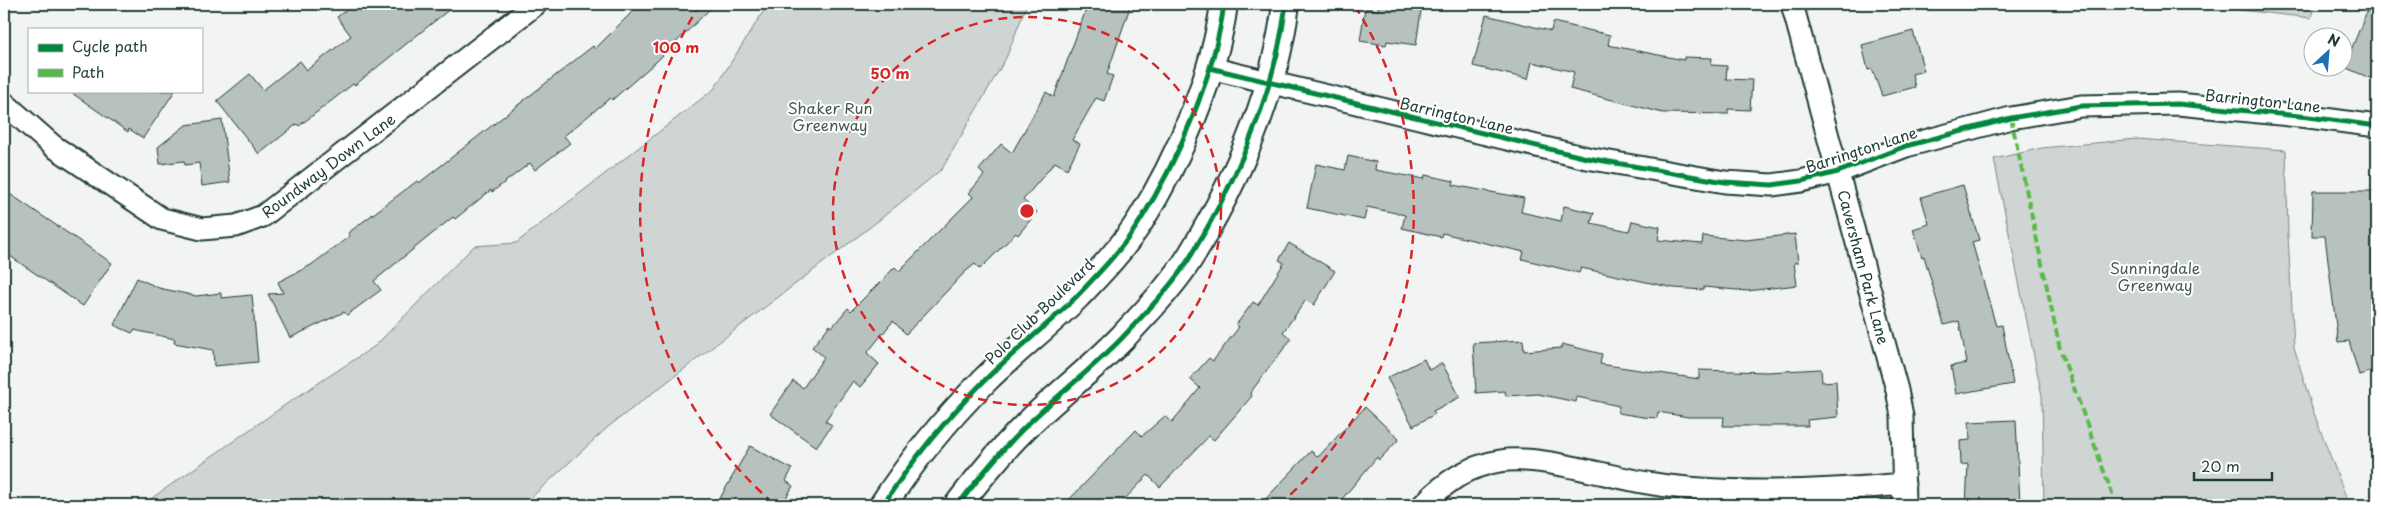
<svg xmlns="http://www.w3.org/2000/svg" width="2381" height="509" font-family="'Playpen Sans',sans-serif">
<rect width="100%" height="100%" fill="#f2f3f3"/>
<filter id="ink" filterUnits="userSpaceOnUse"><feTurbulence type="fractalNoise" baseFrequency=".02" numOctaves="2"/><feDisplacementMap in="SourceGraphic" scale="10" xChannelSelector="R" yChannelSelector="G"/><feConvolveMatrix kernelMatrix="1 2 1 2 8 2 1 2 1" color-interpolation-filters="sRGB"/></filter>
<g filter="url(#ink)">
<!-- green -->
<path fill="#ced5d3" stroke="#768984" d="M 768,4 L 1027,4 L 1006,58 L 942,169 L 878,221 L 608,427 L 523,505 L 142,505 L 288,403 L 375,346 L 474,246 L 516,243 L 714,89 Z
M 2188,4 L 2314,4 L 2311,18 Z
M 2137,139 L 2286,150 L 2288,235 L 2294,347 L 2312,408 L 2349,505 L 2044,505 L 2042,396 L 1994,159 L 2042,148 Z"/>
<!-- building -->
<path fill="#b7c1bd" stroke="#1f3d34" d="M 354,4 L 456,4 L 355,85 L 353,84 L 299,126 L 297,124 L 259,154 L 217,101 L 250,74 L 263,90 L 300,61 L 307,70 L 351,36 L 337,17 Z
M 640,4 L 715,4 L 657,61 L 612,100 L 610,98 L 564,136 L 570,143 L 535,170 L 530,163 L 492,192 L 491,190 L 455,219 L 453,217 L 374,281 L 381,290 L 347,315 L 344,312 L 290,338 L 268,294 L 283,293 L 278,282 L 311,265 L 350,236 L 348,233 L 417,181 L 419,183 L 593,46 L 595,49 Z
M 1088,4 L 1131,4 L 1107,74 L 1113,76 L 1104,101 L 1096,98 L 1072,140 L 1080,144 L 1067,169 L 1055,162 L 1023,200 L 1037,212 L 1018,235 L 1016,233 L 980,269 L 975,264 L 965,272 L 906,334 L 893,321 L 867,353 L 879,364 L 860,387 L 853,381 L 825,421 L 832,425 L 816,447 L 770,414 L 793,381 L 803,388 L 824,357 L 812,347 L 830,325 L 832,327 L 848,308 L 851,311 L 895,267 L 899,271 L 973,197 L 969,193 L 984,175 L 979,170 L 1001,144 L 1012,153 L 1046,92 L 1054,97 Z
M 1379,4 L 1422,4 L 1416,45 L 1387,41 L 1386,45 L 1360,41 L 1365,8 L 1378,10 Z
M 2370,4 L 2377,4 L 2377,81 L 2344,67 Z
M 1486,15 L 1551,31 L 1553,22 L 1610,35 L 1608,45 L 1684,60 L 1684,57 L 1712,58 L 1711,65 L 1727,66 L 1726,79 L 1752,80 L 1750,110 L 1728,109 L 1728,114 L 1663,113 L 1570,89 L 1574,72 L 1532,62 L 1528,79 L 1473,66 Z
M 1913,31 L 1924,71 L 1912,74 L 1915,87 L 1882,96 L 1872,69 L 1868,70 L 1862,45 Z
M 69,91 L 175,91 L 143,138 L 129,129 L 128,132 Z
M 222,120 L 230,182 L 202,186 L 199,163 L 185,165 L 184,161 L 160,164 L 158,147 L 186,125 Z
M 1348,156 L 1376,162 L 1375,170 L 1424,179 L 1425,175 L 1454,181 L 1453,185 L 1524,198 L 1521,212 L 1561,221 L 1564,206 L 1594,213 L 1591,223 L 1629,231 L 1632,221 L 1660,227 L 1658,240 L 1702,244 L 1703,236 L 1746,240 L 1795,234 L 1798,263 L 1794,263 L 1797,285 L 1747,291 L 1704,287 L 1704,290 L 1674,288 L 1581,268 L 1579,273 L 1522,259 L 1524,252 L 1442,233 L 1441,237 L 1402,228 L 1405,215 L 1367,207 L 1364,220 L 1307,208 L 1316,164 L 1345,170 Z
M 1963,185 L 1979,240 L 1972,242 L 1996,326 L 2002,325 L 2013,384 L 1956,394 L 1951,366 L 1967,363 L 1959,321 L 1944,325 L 1924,256 L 1922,257 L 1913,229 L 1929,224 L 1921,197 Z
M 4,190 L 112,263 L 83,306 L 4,252 Z
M 2313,191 L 2377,191 L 2377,370 L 2359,375 L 2349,341 L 2338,342 L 2325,236 L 2312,236 Z
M 1289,243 L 1335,271 L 1314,305 L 1306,300 L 1283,332 L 1291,339 L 1250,393 L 1252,396 L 1214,440 L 1209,436 L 1160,487 L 1148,475 L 1119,505 L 1064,505 L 1136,430 L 1142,436 L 1165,416 L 1172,422 L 1200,388 L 1190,379 L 1209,358 L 1213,361 L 1239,327 L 1236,325 L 1253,302 L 1258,305 L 1284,263 L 1279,260 Z
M 137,278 L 159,288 L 196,296 L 221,293 L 221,298 L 252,295 L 258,362 L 214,366 L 213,350 L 174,343 L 175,339 L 134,330 L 132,333 L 114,325 Z
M 1523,340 L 1524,351 L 1561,348 L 1562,344 L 1602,354 L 1600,364 L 1699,379 L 1699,370 L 1767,372 L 1821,369 L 1822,382 L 1836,381 L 1838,417 L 1807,420 L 1808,426 L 1723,426 L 1724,417 L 1688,417 L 1658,412 L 1657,418 L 1643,417 L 1618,413 L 1619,406 L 1577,397 L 1576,402 L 1538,394 L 1506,396 L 1505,391 L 1476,393 L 1473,343 Z
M 1424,359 L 1429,370 L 1442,363 L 1460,397 L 1433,411 L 1435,414 L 1413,426 L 1387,378 Z
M 1365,407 L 1399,439 L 1379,460 L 1377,457 L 1337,505 L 1260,505 L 1311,451 L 1318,457 Z
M 2016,420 L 2020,505 L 1966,505 L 1968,464 L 1961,465 L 1960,441 L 1970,440 L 1969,422 Z
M 750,446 L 792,469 L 786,481 L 793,486 L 782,505 L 716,505 Z"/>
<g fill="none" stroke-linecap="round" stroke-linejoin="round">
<defs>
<path id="minor" d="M 1792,4 L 1897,390 L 1902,416 L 1904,505
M 1210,68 L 1587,158 L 1725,182 L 1772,185 L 1801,181 L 1838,172 L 1906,146 L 2011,118 L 2081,106 L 2178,104 L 2309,117 L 2377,126
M 4,103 L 53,146 L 162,219 L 202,229 L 236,226 L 263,216 L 536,4
M 1423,505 C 1445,482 1468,466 1500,461 C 1541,454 1610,478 1654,484 C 1732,496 1826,491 1904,484"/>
<path id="tertiary" d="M 883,505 C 912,460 947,418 985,380 C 1014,351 1048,325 1077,296 C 1099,273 1123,248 1140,221 C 1178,161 1215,74 1224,4
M 958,505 C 980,476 1003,448 1030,422 C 1059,394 1093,368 1122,338 C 1146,312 1174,284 1192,254 C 1238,178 1275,92 1286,4"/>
</defs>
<!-- minor casing -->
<use href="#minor" stroke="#1f3d34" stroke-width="25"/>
<!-- tertiary casing -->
<use href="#tertiary" stroke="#1f3d34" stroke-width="30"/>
<!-- minor -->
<use href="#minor" stroke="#fff" stroke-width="21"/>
<!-- tertiary -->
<use href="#tertiary" stroke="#fff" stroke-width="26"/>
<!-- quiet -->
<path stroke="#58b947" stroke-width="4" stroke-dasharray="8 4" stroke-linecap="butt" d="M 2011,118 L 2060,349 L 2116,505"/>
<defs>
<path id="cycleway" d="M 1210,68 L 1587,158 L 1725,182 L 1772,185 L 1801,181 L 1838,172 L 1906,146 L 2011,118 L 2081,106 L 2178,104 L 2309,117 L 2377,126
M 883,505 C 912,460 947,418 985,380 C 1014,351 1048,325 1077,296 C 1099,273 1123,248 1140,221 C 1178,161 1215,74 1224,4
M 958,505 C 980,476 1003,448 1030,422 C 1059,394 1093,368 1122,338 C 1146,312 1174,284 1192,254 C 1238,178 1275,92 1286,4"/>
</defs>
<!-- cycleway casing -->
<use href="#cycleway" stroke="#fff" stroke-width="8"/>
<!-- cycleway -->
<use href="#cycleway" stroke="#00873e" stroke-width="5"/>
</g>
</g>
<!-- distance rings -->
<g fill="none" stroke="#d62828" stroke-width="2.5" stroke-dasharray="9 6">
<circle cx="1027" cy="211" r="194"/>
<path d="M773 503A387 387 0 0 1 699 6M1355 6A387 387 0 0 1 1281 503"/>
</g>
<g text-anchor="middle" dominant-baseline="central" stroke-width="4" stroke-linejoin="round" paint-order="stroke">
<!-- street labels -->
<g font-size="15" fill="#1f3d34" stroke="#fff">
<text transform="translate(2263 100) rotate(6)">Barrington Lane</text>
<text transform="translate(1457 115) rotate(13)">Barrington Lane</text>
<text transform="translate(1861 149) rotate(-18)">Barrington Lane</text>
<text transform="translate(328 165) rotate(-37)">Roundway Down Lane</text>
<text transform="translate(1864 267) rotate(75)">Caversham Park Lane</text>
<text transform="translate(1039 311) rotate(-44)">Polo Club Boulevard</text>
</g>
<!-- park labels -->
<g font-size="15" fill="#425b54" stroke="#fff">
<text x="830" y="107">Shaker Run<tspan x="830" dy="17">Greenway</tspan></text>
<text x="2155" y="267">Sunningdale<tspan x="2155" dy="17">Greenway</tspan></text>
</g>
</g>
<circle cx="1027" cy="211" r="8" fill="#d62828" stroke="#fff" stroke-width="2.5"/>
<g font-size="15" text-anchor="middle" font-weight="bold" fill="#d62828" stroke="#fff" stroke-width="4" stroke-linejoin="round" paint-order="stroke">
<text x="676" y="53">100 m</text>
<text x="890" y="79">50 m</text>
</g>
<!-- margin -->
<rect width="2381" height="509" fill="none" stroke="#fff" stroke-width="20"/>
<rect x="10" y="10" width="2361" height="489" fill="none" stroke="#1f3d34" stroke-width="2" filter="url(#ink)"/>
<!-- legend -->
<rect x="28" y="28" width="175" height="65" fill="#ffffff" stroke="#a5b1ae"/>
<rect x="38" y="44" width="25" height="8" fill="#00873e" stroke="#a5b1ae"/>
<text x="72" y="52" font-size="15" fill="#1f3d34">Cycle path</text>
<rect x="38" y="69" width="25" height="8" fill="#58b947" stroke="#a5b1ae"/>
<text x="72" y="78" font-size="15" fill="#1f3d34">Path</text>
<!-- north arrow -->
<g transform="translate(2328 52) rotate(26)"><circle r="24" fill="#ffffff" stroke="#a5b1ae"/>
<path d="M0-4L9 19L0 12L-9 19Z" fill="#1f6fb2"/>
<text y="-8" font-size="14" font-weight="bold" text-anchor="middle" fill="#1f3d34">N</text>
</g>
<!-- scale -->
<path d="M2194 472v8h78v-8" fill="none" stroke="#1f3d34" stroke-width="2.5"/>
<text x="2201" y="472" font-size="15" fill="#1f3d34" stroke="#ffffff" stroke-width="4" paint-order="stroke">20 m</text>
</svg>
